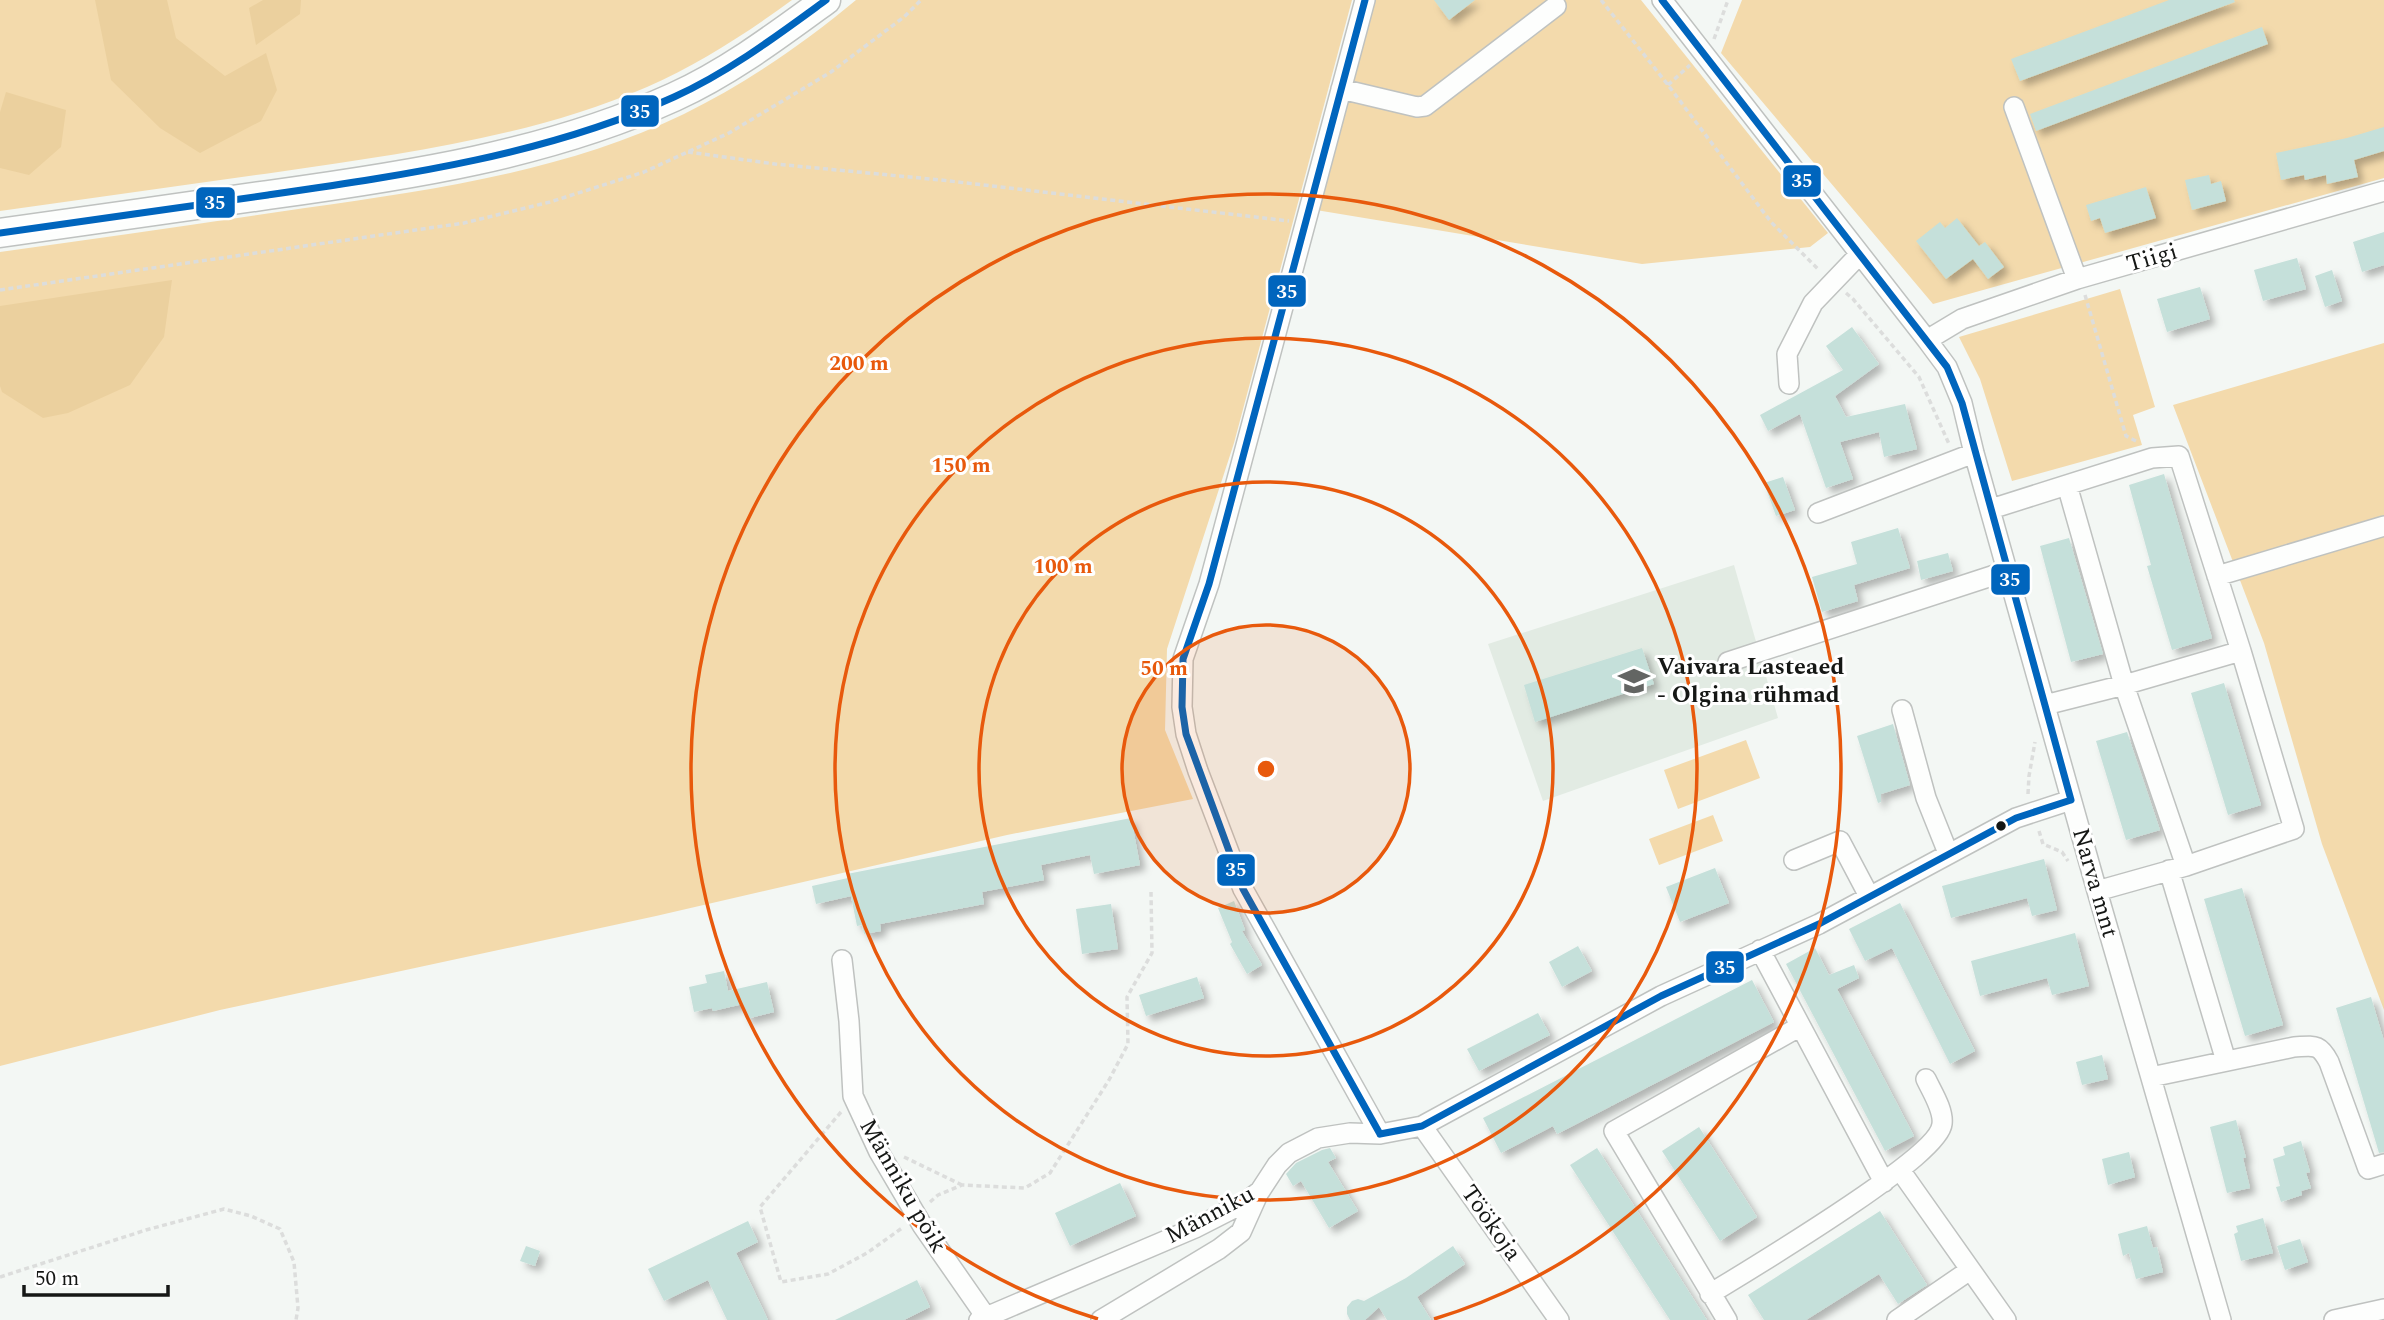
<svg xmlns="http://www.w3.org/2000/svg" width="2384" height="1320" font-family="Spectral,serif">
<defs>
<filter id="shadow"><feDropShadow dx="5.5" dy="5.5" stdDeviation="3.5" flood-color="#0004"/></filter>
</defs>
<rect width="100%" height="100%" fill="#f3f7f4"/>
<!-- built -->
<path fill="#e2ebe3" d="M 1734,565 L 1778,718 L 1543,801 L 1488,644 Z"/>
<!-- green -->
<path fill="#f3daac" d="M 0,0 L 792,0 C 747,33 699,64 647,87 C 531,137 402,154 278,172 C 185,185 93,198 0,211 Z
M 856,0 L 1352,0 L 1234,443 L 1167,649 L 1165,730 L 1193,799 L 1007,835 L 656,916 L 220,1010 L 0,1066 L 0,252 C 102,238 203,223 305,208 C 433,190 566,171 684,114 C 747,83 803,44 856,0 Z
M 1373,0 L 1641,0 L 1828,233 L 1810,247 L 1642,264 L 1316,210 Z
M 1742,0 L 2384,0 L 2384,178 L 1933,304 L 1721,53 Z
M 2120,289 L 2155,407 L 2133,415 L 2142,445 L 2012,481 L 1980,379 L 1959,337 Z
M 2384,343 L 2384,1010 L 2322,844 L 2264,643 L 2173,405 Z
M 1746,740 L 1760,778 L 1678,809 L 1664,770 Z
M 1713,815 L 1723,841 L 1659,865 L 1649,839 Z"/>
<!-- forest -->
<path fill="#ebd09e" d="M 95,0 L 167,0 L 176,38 L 225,76 L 266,53 L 277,90 L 261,121 L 200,153 L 160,128 L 111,80 Z
M 263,0 L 301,0 L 300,14 L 256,45 L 249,8 Z
M 6,92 L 66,110 L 61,147 L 29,175 L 0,168 L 0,112 Z
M 172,280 L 164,337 L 130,385 L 68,413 L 43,418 L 2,392 L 0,386 L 0,306 Z"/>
<!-- building -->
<path fill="#c5e0da" filter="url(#shadow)" d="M 1434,0 L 1475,0 L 1449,20 Z
M 2169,0 L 2234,0 L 2235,2 L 2020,81 L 2011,59 Z
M 2262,27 L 2268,44 L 2036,131 L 2030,114 Z
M 2384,127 L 2384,151 L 2354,160 L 2358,177 L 2327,184 L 2326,175 L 2305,180 L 2304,175 L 2281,180 L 2276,153 L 2347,138 Z
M 2209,175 L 2211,184 L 2221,181 L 2226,201 L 2192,210 L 2185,180 Z
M 2146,187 L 2156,218 L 2105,233 L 2100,218 L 2091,221 L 2086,205 Z
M 1957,218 L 1979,246 L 1985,242 L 2004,267 L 1988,279 L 1973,259 L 1946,279 L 1916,241 L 1940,222 L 1945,228 Z
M 2384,232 L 2384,265 L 2362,272 L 2353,242 Z
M 2297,258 L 2306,289 L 2263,301 L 2254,270 Z
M 2332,270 L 2342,301 L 2325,307 L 2315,276 Z
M 2200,287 L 2210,319 L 2167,332 L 2157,299 Z
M 1852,327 L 1879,364 L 1835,396 L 1846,417 L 1905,404 L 1917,449 L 1884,457 L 1879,432 L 1840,442 L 1853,479 L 1826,488 L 1800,414 L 1768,431 L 1760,415 L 1843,370 L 1826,346 Z
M 2164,474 L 2212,638 L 2172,650 L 2147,566 L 2151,565 L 2129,485 Z
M 1783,477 L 1795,510 L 1776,516 L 1764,483 Z
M 1898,528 L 1910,568 L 1854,585 L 1858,601 L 1822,612 L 1812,577 L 1857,564 L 1851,542 Z
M 2069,538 L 2103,654 L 2071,662 L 2040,546 Z
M 1948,553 L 1953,571 L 1921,580 L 1917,561 Z
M 1642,648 L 1654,684 L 1535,722 L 1524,685 Z
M 2224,683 L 2261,805 L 2228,815 L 2191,693 Z
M 1893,724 L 1910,785 L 1881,794 L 1881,802 L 1878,803 L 1857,736 Z
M 2127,732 L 2160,830 L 2126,840 L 2096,741 Z
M 1131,818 L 1140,865 L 1094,874 L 1090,855 L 1041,865 L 1044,880 L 982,892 L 984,904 L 880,924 L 881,931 L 864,934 L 862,925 L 857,926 L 851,896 L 816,904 L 812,886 L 848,878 L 847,874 Z
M 2044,859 L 2057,910 L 2032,916 L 2027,898 L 1951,918 L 1942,886 Z
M 1715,868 L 1729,903 L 1680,922 L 1666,887 Z
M 2242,888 L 2283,1025 L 2245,1036 L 2204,899 Z
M 1234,901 L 1245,930 L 1242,931 L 1262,965 L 1247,974 L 1230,944 L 1232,942 L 1218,908 Z
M 1900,903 L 1975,1051 L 1950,1064 L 1892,948 L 1865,961 L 1849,929 Z
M 1111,904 L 1118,949 L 1082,954 L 1076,909 Z
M 2075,933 L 2089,986 L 2052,995 L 2047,978 L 1980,996 L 1971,961 Z
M 1578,946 L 1592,971 L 1562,987 L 1549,962 Z
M 1815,948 L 1829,975 L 1854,965 L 1859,978 L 1837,989 L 1914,1136 L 1885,1151 L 1786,964 Z
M 724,971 L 728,991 L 767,982 L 774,1012 L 746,1019 L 743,1004 L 713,1011 L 712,1008 L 694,1012 L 689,987 L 707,983 L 705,975 Z
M 1197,977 L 1204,998 L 1146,1016 L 1139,995 Z
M 1752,980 L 1774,1022 L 1557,1134 L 1553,1126 L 1501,1153 L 1483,1118 Z
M 2371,997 L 2384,1041 L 2384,1152 L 2379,1153 L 2336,1008 Z
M 1538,1013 L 1550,1035 L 1479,1071 L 1467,1049 Z
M 2102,1055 L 2108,1079 L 2082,1085 L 2076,1062 Z
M 2236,1120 L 2246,1158 L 2243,1158 L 2250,1188 L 2227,1193 L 2210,1127 Z
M 1699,1127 L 1757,1217 L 1720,1241 L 1662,1151 Z
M 2301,1141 L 2310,1172 L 2306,1173 L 2311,1188 L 2301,1191 L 2302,1195 L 2281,1202 L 2276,1187 L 2280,1186 L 2273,1159 L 2285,1155 L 2283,1147 Z
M 1330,1148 L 1336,1158 L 1328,1162 L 1358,1211 L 1329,1228 L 1301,1181 L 1293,1186 L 1286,1174 L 1296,1163 L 1322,1150 Z
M 1597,1148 L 1707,1320 L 1670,1320 L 1570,1165 Z
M 2129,1152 L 2135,1177 L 2108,1185 L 2102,1159 Z
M 1120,1183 L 1136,1216 L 1070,1246 L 1055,1213 Z
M 1880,1211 L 1927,1285 L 1898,1304 L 1879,1274 L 1806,1320 L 1764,1320 L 1748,1295 Z
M 2263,1218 L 2273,1253 L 2241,1261 L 2234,1234 L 2238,1232 L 2236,1226 Z
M 748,1221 L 758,1242 L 736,1253 L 768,1320 L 727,1320 L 708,1280 L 664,1301 L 648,1269 Z
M 2147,1226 L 2153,1248 L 2157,1247 L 2163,1272 L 2136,1279 L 2129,1253 L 2123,1256 L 2118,1234 Z
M 2300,1239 L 2308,1262 L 2285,1270 L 2277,1246 Z
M 526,1246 L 540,1251 L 535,1266 L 520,1261 Z
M 1453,1246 L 1465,1264 L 1417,1297 L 1431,1320 L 1387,1320 L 1379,1307 L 1365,1320 L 1350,1320 L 1347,1314 L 1347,1307 L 1352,1301 L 1358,1299 L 1364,1301 L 1406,1278 Z
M 917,1280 L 930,1307 L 904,1320 L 835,1320 Z"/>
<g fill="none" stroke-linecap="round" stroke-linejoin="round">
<defs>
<path id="minor" d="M 1365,0 L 1209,584 L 1183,659 L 1182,707 L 1186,734 L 1198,771 L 1243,889 L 1380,1134
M 1662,0 L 1927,340 L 1947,367 L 1962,403 L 1974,453 L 2097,891 L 2221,1320
M 1341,89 L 1417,107 L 1425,106 L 1556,6
M 2014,107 L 2077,279
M 1927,340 L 1962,319 L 2077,279 L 2384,191
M 1789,384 L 1787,354 L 1813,303 L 1859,255
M 2067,485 L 2124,685 L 2186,866
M 1991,509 L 2152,458 L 2179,456 L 2241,651
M 1818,513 L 1974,453
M 2217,576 L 2384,526
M 1728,662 L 2007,571
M 2045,705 L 2124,685 L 2241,651 L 2294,829 L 2186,866 L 2097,891
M 1902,710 L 1926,798 L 1948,853
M 1794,860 L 1840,841 L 1869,896
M 2169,870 L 2226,1061
M 1760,950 L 1884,1182
M 842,960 L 849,1021 L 853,1096 L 879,1152 L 922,1225 L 986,1317
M 2151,1077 L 2294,1047 C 2314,1046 2319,1043 2329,1062 L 2368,1169 L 2384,1164
M 1422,1126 L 1559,1320
M 1900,1170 L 2006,1320
M 1710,1294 C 1747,1271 1939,1157 1942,1124 C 1944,1110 1932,1092 1926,1079
M 979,1320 L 1195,1228 L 1244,1203 L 1260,1191 L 1277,1165 L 1289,1153 L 1318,1138 L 1350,1133 L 1380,1134 L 1422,1126 L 1661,996 L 1819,924 L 2016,818 L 2071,800
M 1101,1320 L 1219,1249 L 1241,1232 L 1259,1192
M 1727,1320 L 1614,1131 L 1799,1027
M 1897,1320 L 1970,1270
M 2334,1320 L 2384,1309"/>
<path id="highway" d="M 0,233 C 89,220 179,208 268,195 C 407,176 546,155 674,97 C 729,72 778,35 826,0"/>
</defs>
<!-- minor casing -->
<use href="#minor" stroke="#bfc2c0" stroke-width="22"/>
<!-- highway casing -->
<use href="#highway" stroke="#bfc2c0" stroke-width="31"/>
<!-- path -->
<path stroke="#dcdddc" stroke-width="3.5" stroke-dasharray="5 3.5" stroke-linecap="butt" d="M 1601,0 L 1668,85 L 1771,222 L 1819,270
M 1714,39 L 1728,0
M 1668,85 L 1690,65
M 688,152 L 775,164 L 941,180 L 1289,221
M 0,290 L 464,223 L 550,202 L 644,172 L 729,133 L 831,72 L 904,17 L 921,0
M 1846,293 L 1853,299 L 1919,377 L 1949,444
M 2085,295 L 2126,436 L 2138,442
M 2028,794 L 2029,776 L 2035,742
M 2039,831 L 2043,844 L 2062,852 L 2068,861
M 841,1112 L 760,1207 L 781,1282 L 828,1274 L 867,1253 L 902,1228
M 904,1157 L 962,1185
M 930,1202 L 938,1195 L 962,1185 L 1025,1188 L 1050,1173 L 1109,1080 L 1128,1044 L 1127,997 L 1152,953 L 1151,892
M 0,1277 L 146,1230 L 224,1209 L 251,1216 L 280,1229 L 294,1262 L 298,1308 L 296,1320"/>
<!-- minor -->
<use href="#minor" stroke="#fdfefd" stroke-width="19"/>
<!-- highway -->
<use href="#highway" stroke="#fdfefd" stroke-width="28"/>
<defs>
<path id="bus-1" d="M 1365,0 L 1209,584 L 1183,659 L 1182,707 L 1186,734 L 1243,889 L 1380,1134
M 1662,0 L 1947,367 L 1962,403 L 2071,800
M 0,233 C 89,220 179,208 268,195 C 406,175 546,155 674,97 C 729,72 778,35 826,0
M 1380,1134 L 1422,1126 L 1661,996 L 1819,924 L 2016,818 L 2071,800"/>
</defs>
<!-- bus-1 casing -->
<use href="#bus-1" stroke="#fff" stroke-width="12"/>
<!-- bus-1 -->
<use href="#bus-1" stroke="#0065bd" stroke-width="7"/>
</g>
<!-- distance rings -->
<circle cx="1266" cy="769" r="144" fill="#e8590c" fill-opacity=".12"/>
<g fill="none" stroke="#e8590c" stroke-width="3.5">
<circle cx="1266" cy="769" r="144"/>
<circle cx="1266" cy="769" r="287"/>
<circle cx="1266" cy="769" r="431"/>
<path d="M1098 1319A575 575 0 1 1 1434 1319"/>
</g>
<!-- icons -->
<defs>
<symbol id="school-bare" viewBox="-9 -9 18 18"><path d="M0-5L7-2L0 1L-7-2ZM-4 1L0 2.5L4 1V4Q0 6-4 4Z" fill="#636563" stroke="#fff" stroke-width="2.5" paint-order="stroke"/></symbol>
</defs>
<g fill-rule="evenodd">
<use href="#school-bare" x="1612" y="659" width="44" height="44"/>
</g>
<!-- markers -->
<circle fill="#151715" stroke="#fff" stroke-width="2.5" cx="2001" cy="826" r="6"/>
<g text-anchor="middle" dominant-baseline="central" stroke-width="6" stroke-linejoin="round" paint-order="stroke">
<!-- street labels -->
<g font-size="24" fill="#151715" stroke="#fff">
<text transform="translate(2152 258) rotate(-16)">Tiigi</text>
<text transform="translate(2095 883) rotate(74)">Narva mnt</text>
<text transform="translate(903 1186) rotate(60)">Männiku põik</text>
<text transform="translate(1210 1215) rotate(-28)">Männiku</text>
<text transform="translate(1491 1223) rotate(55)">Töökoja</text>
</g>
<!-- poi labels -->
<g font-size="24" font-weight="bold" fill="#151715" stroke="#fff" text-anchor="start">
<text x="1657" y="667">Vaivara Lasteaed<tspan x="1657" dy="28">- Olgina rühmad</tspan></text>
</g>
</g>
<circle cx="1266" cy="769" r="10" fill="#e8590c" stroke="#fff" stroke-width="3.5"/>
<g font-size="21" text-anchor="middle" font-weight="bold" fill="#e8590c" stroke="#fff" stroke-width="6" stroke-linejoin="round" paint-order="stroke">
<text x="859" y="370">200 m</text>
<text x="961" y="472">150 m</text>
<text x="1063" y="573">100 m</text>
<text x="1164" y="675">50 m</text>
</g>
<g stroke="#fff" stroke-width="2.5">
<rect x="620" y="94" width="40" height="34" rx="7" fill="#0065bd"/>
<rect x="1782" y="164" width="40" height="34" rx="7" fill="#0065bd"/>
<rect x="195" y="186" width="41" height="33" rx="7" fill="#0065bd"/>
<rect x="1267" y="274" width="40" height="34" rx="7" fill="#0065bd"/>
<rect x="1990" y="563" width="41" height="33" rx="7" fill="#0065bd"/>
<rect x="1216" y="853" width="40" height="34" rx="7" fill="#0065bd"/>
<rect x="1705" y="950" width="40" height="34" rx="7" fill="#0065bd"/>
</g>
<g font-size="19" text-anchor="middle" font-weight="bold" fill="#fff">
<text x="640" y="118">35</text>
<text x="1802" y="187">35</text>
<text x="215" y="209">35</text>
<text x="1287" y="298">35</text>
<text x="2010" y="586">35</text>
<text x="1236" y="876">35</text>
<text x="1725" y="974">35</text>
</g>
<!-- scale -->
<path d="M24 1285v10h144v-10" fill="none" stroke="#151715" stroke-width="3.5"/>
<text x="35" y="1285" font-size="21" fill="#151715" stroke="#ffffff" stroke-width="5" paint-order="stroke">50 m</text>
</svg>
